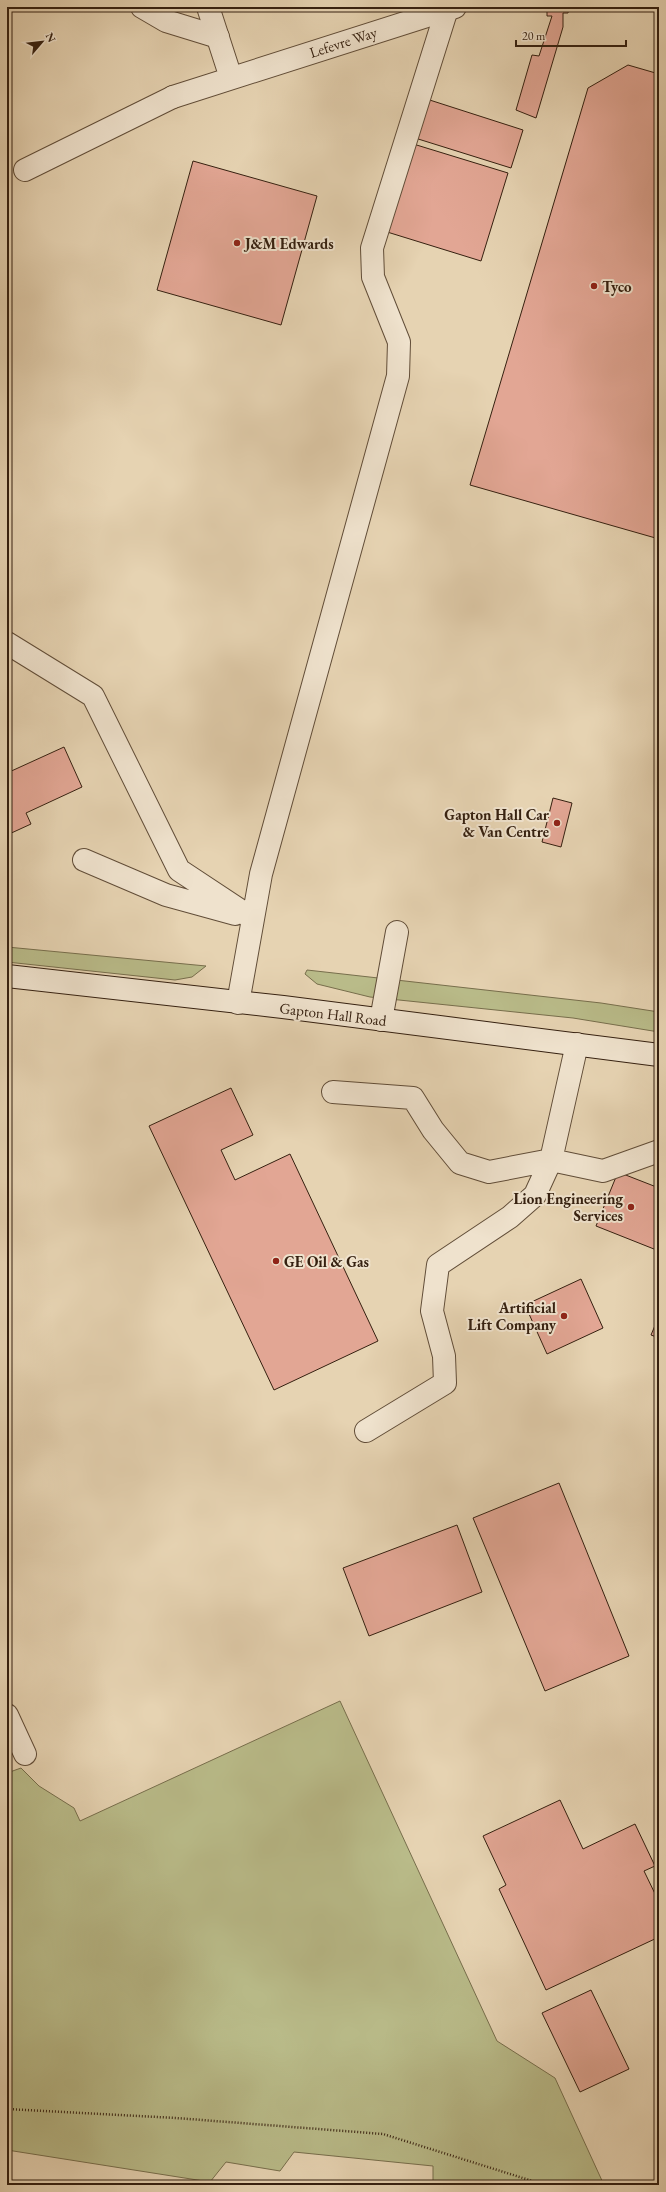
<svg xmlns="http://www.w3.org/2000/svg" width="666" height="2192" font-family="'EB Garamond',serif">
<rect width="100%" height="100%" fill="#e6d3b2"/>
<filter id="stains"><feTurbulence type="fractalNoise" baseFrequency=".005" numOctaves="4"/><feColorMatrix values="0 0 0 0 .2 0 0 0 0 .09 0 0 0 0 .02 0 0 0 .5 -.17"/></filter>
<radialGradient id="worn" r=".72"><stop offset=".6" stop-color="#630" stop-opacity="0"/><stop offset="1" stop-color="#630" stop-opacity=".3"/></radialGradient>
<!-- green -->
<path fill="#b9bb89" stroke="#776e4c" d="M 7,947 L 206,966 L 192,977 L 175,980 L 7,962 Z
M 307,970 L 601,1003 L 659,1012 L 659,1032 L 573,1018 L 370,997 L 317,984 L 305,974 Z
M 340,1701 L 497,2041 L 555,2078 L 604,2185 L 433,2185 L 433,2166 L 294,2152 L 280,2171 L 226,2162 L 210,2182 L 7,2150 L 7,1773 L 21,1768 L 39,1786 L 74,1808 L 80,1821 Z"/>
<!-- building -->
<path fill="#e2a694" stroke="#352010" d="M 547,7 L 569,7 L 568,13 L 563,13 L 563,27 L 536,118 L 516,110 L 532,55 L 539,56 L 552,16 L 547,16 Z
M 628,65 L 659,74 L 659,539 L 470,485 L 588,88 Z
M 411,94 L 523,130 L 511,168 L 399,133 Z
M 397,139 L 508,173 L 481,261 L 371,227 Z
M 193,161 L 317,196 L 281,325 L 157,290 Z
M 64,747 L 82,787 L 26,813 L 31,824 L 7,835 L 7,773 Z
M 553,798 L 572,803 L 561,847 L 542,842 Z
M 231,1088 L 253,1135 L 221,1150 L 235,1180 L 290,1154 L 378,1341 L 274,1390 L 149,1126 Z
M 618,1172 L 659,1188 L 659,1251 L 596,1226 Z
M 581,1279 L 603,1328 L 547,1354 L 525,1305 Z
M 659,1316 L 659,1338 L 651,1335 Z
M 559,1483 L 629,1656 L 545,1691 L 473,1518 Z
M 457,1525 L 482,1592 L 369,1636 L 343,1568 Z
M 560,1800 L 583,1849 L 635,1824 L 655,1866 L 644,1871 L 659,1902 L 659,1937 L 546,1990 L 499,1889 L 506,1885 L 483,1836 Z
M 591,1990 L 629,2069 L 580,2092 L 542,2013 Z"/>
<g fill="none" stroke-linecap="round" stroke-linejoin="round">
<defs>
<path id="lane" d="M 142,7 L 166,21 L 218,37
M 25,170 L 173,97
M 7,643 L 93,696 L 179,870 L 253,919
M 84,860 L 166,895 L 235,914
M 238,1003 L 261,874 L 398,376 L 399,342 L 373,277 L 372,248 L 447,9
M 381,1020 L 397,932
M 333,1092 L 413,1098 L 433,1130 L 460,1163 L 489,1172 L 551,1160 L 603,1171 L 659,1151
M 366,1431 L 445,1383 L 444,1356 L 432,1311 L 438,1265 L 510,1217 L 535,1195 L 551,1160 L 577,1044"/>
<path id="street" d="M 208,7 L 231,78
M 173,97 L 455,7
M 7,1715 L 25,1754"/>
<path id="secondary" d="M 7,976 L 283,1007 L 659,1055"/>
</defs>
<!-- lane casing -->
<use href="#lane" stroke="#614d38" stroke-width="24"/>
<!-- street casing -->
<use href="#street" stroke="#614d38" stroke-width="24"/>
<!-- secondary casing -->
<use href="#secondary" stroke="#352010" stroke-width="24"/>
<!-- path -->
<path stroke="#352010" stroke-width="2.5" stroke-dasharray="1 2" stroke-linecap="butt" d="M 7,2109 L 176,2118 L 383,2134 L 545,2185"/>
<!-- lane -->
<use href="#lane" stroke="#efe2cd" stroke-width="22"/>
<!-- street -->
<use href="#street" stroke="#efe2cd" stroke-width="22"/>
<!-- secondary -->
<use href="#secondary" stroke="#efe2cd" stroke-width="22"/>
</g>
<!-- markers -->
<g fill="#8f2418" stroke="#efe2cd" stroke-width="1.5">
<circle cx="237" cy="243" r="4"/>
<circle cx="594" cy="286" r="4"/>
<circle cx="557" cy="823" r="4"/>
<circle cx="631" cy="1207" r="4"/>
<circle cx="276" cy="1261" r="4"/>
<circle cx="564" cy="1316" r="4"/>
</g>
<g text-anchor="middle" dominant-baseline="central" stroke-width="4" stroke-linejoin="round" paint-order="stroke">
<!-- street labels -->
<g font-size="15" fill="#352010" stroke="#efe2cd">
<text transform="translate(343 42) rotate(-18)">Lefevre Way</text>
<text transform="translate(333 1014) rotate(7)">Gapton Hall Road</text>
</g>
<!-- poi labels -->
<g font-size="15" font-weight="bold" fill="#352010" stroke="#efe2cd" text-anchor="start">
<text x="245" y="243">J&amp;M Edwards</text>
<text x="602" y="286">Tyco</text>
<text x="549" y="814" text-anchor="end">Gapton Hall Car<tspan x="549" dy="17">&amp; Van Centre</tspan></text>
<text x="623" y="1198" text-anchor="end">Lion Engineering<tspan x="623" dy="17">Services</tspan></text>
<text x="284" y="1261">GE Oil &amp; Gas</text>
<text x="556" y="1307" text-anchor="end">Artificial<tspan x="556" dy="17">Lift Company</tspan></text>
</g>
</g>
<!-- margin -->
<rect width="666" height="2192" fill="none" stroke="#e6d3b2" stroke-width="24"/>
<rect x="8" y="8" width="650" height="2176" fill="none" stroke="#352010" stroke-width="2"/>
<rect x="12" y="12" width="642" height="2168" fill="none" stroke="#352010"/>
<!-- north arrow -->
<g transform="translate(42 42) rotate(62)" stroke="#efe2cd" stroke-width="3" paint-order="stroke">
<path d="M0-3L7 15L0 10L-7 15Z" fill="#352010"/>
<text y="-6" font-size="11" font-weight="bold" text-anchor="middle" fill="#352010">N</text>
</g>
<!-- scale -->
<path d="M516 40v6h110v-6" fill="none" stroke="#352010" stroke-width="2"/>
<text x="522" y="40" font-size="12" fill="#352010" stroke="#efe2cd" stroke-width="3" paint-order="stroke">20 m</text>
<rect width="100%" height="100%" filter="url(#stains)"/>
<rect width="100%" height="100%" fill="url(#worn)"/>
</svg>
